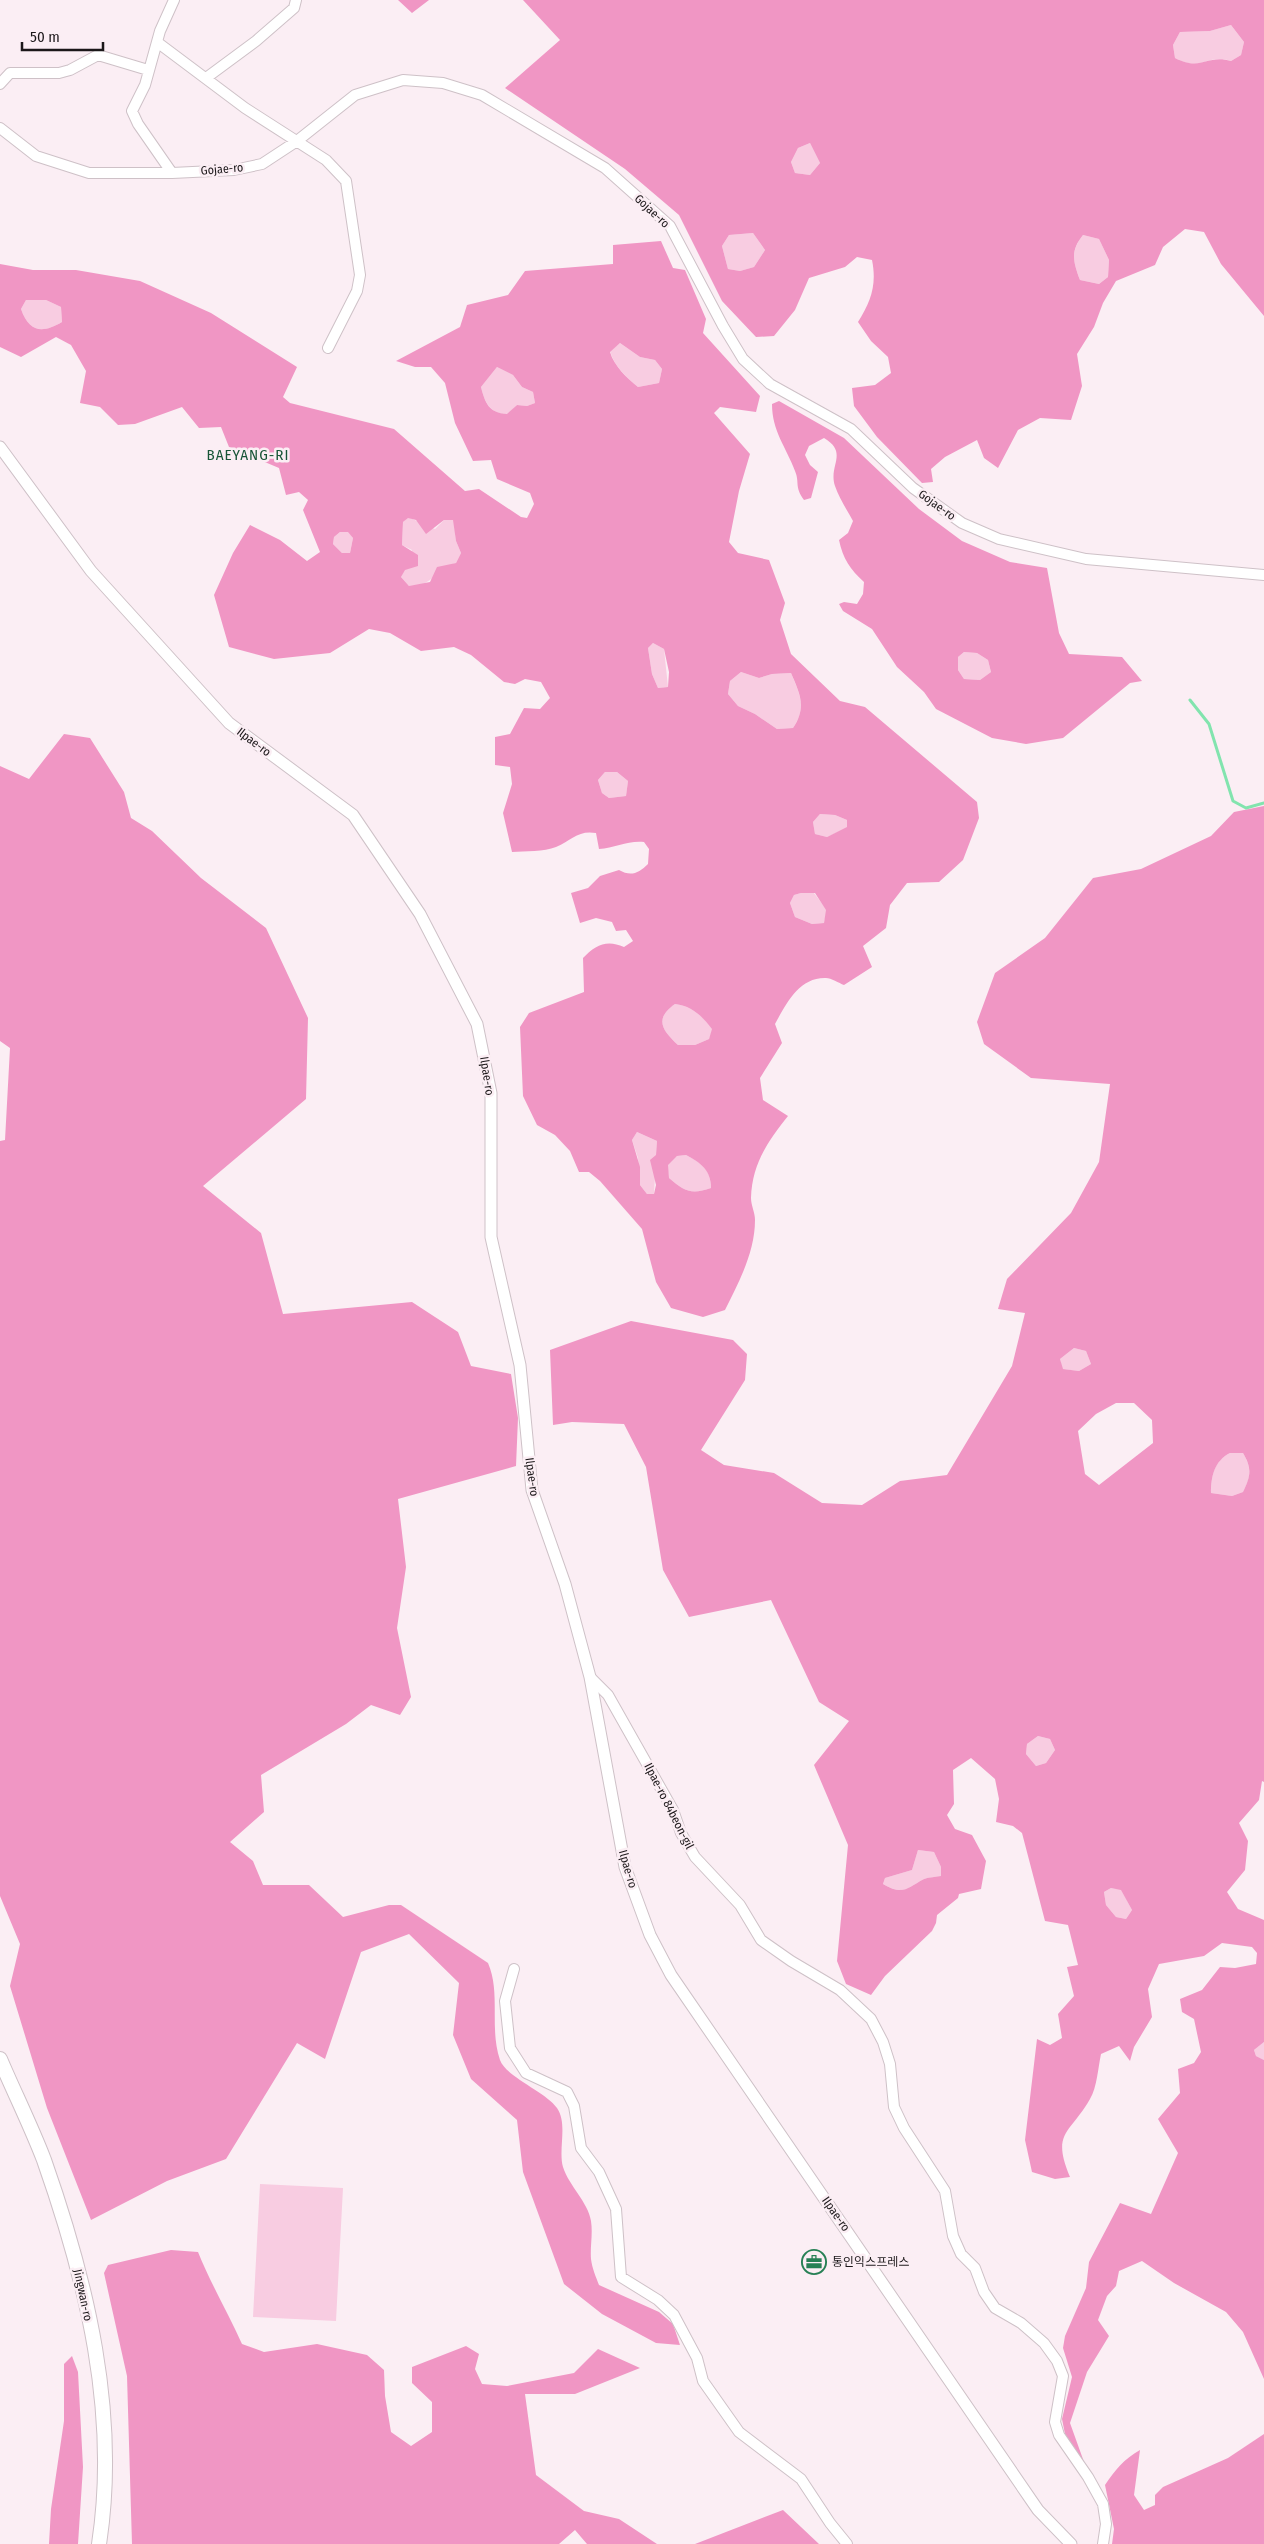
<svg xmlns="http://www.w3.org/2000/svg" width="1264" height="2544" font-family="'Fira Sans Condensed','Noto Sans KR',sans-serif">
<rect width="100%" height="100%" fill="#fbeef4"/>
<!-- green -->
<path fill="#f8cce1" d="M 1231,25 L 1244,42 L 1241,55 L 1231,61 C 1205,53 1204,73 1175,58 L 1173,45 L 1180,32 L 1210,31 Z
M 810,143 L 820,163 L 810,175 L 795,173 L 791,162 L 798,148 Z
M 753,233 L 765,250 L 754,267 L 740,271 L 728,269 L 722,246 L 729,235 Z
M 1083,235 L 1099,239 L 1109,260 L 1108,277 L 1099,284 L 1080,280 C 1073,261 1070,252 1083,235 Z
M 26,300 L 46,300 L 61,307 L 62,322 C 42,334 29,332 21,309 Z
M 620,343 L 640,357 L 655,360 L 662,369 L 659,383 L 638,387 C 627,378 614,366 610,351 Z
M 497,367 L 513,375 L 522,387 L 533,392 L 535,403 L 527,406 L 517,405 L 507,415 C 489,412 485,403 481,387 Z
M 408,517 L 435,529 L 444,520 L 454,520 L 456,541 L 461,553 L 456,563 C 431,570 436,586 409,586 L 401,577 L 412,550 L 402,545 L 403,522 Z
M 348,531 L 353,538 L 350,553 L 342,553 L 333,544 L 334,537 L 340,532 Z
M 653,643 L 664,649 L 668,687 L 658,688 L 652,674 L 648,648 Z
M 964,652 L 977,653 L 988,660 L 991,672 L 980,680 L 964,679 L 958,670 L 958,657 Z
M 741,672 L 759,678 L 772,674 L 791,673 C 800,695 807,707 793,728 L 777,729 L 755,714 L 738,706 L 728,694 L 730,681 Z
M 605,772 L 617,772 L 628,781 L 626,796 L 609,798 L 602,793 L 598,780 Z
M 820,814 L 835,815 L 847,820 L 847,828 L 827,837 L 815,834 L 813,822 Z
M 801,893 L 814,893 L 827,910 L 824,923 L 812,924 L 795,917 L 790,903 L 794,895 Z
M 675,1004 C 692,1006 702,1016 713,1029 L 709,1039 L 695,1045 L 678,1045 C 662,1030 654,1019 675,1004 Z
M 637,1132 L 657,1141 L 654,1194 L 647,1194 L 640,1185 L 638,1158 L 632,1140 Z
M 686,1155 C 703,1164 710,1168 711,1188 C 691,1195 684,1191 669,1178 L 667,1165 L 677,1156 Z
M 1074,1348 L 1086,1351 L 1091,1364 L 1079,1371 L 1062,1369 L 1060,1359 Z
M 1230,1453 L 1243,1453 C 1252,1468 1251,1477 1243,1492 L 1232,1496 L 1211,1493 C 1211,1477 1214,1460 1230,1453 Z
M 1038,1736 L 1050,1739 L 1055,1750 L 1046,1763 L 1036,1766 L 1026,1754 L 1027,1744 Z
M 918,1850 L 934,1852 L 941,1867 L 941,1876 C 936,1877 929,1877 924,1879 C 907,1888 903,1896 883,1884 L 885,1878 L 912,1870 Z
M 1111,1888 L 1121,1889 L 1132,1910 L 1126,1919 L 1116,1917 L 1106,1905 L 1104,1892 Z
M 1264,2042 L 1264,2060 L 1256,2056 L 1254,2050 Z
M 260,2184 L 343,2188 L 336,2321 L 253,2317 Z"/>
<!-- forest -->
<path fill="#f096c4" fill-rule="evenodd" d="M 398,0 L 429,0 L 412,13 Z
M 523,0 L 1264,0 L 1264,316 L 1221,264 L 1204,232 L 1185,229 L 1163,247 L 1155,265 L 1116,281 L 1103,303 L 1094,327 L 1077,354 L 1082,386 L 1071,420 L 1040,418 L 1018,430 L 998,468 L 984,458 L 977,440 L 945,457 L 931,469 L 933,482 L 922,483 L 877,437 L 854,406 L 852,388 L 875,385 L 891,373 L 888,357 L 871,341 L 858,322 C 871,301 877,285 872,260 L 857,257 L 845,267 L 809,278 L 795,310 L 774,336 L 756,337 L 722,301 L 679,215 L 625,169 L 505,88 L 560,40 ZM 1231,25 L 1244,42 L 1241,55 L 1231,61 C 1206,54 1202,72 1175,58 L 1173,45 L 1180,32 L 1210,31 ZM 810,143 L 820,163 L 810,175 L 795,173 L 791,162 L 798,148 ZM 753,233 L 765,250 L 754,267 L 740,271 L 728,269 L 722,246 L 729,235 ZM 1083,235 L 1099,239 L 1109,260 L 1108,277 L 1099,284 L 1080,280 C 1073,261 1070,251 1083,235 Z
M 661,241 L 673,268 L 685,270 L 706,319 L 703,333 L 760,396 L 756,412 L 720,407 L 714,413 L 750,454 L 739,491 L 729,542 L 738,553 L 769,560 L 785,603 L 780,620 L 791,654 L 840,701 L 865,707 L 977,802 L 979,818 L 963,860 L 939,882 L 907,883 L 890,905 L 886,928 L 863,946 L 872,967 L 844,985 C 839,983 831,978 826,978 C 799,977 786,1004 775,1024 L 782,1043 L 760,1078 L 763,1100 L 788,1116 C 768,1141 752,1164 751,1198 C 751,1205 755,1213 755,1220 C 755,1252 739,1282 725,1310 L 703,1317 L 671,1308 L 656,1282 L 642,1229 L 600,1181 L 589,1172 L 579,1172 L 570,1151 L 555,1135 L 537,1125 L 523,1096 L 520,1027 L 529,1013 L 584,992 L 583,958 C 595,945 607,939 624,947 L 633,941 L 626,930 L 616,931 L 612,922 L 596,918 L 580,923 L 571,893 L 588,888 L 600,876 L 619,870 C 631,877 639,873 648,864 L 649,849 L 644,842 C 629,840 615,848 599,849 L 596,833 C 578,830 572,840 556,847 C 544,852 525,851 512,852 L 503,813 L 512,784 L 510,767 L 495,765 L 495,737 L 510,734 L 524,708 L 540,709 L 550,698 L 541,682 L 525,679 L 515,684 L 504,682 L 471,655 L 454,647 L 421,651 L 390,633 L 369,629 L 330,653 L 274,659 L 229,647 L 214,595 L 233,553 L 250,525 L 280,540 L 307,561 L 320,552 L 303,510 L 308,500 L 299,492 L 286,495 L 279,468 L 229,447 L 221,427 L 199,428 L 182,407 L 135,424 L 118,425 L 100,407 L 80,403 L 86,371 L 71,345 L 56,337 L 21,357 L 0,347 L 0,264 L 33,270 L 76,270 L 140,281 L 211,313 L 297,367 L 283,397 L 290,403 L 394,429 L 465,491 L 479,489 L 521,517 L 527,518 L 534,504 L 530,493 L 497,479 L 491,460 L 473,461 L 455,423 L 445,383 L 431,367 L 415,367 L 396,361 L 460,327 L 467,305 L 508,295 L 525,271 L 613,264 L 613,245 ZM 26,300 L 46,300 L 61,307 L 62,322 C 42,334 29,332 21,309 ZM 620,343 L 640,357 L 655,360 L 662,369 L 659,383 L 638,387 C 627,378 614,366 610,352 ZM 497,367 L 513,375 L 522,387 L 533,392 L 535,403 L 527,406 L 517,405 L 507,414 C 489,413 485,403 481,387 ZM 408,518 L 416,520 L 426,534 L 444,520 L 453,520 L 456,541 L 461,553 L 456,563 L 437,567 L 430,582 L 409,586 L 401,577 L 405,570 L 418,566 L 418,555 L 402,545 L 403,522 ZM 340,532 L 348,532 L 353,538 L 350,553 L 342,553 L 333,544 L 334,537 ZM 653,643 L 664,649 L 669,672 L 668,687 L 658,688 L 652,674 L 648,648 ZM 741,672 L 759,678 L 772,674 L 791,673 C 800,694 807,707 793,728 L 777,729 L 755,714 L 738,706 L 728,694 L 730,681 ZM 605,772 L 617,772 L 628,781 L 626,796 L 609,798 L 602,793 L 598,780 ZM 820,814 L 835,815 L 847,820 L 847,827 L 827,837 L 815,834 L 813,822 ZM 801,893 L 815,893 L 826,910 L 824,923 L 812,924 L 795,917 L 790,903 L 794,895 ZM 675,1004 C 692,1006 702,1016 712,1029 L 709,1039 L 695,1045 L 678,1045 C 662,1030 654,1019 675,1004 ZM 637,1132 L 657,1141 L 656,1155 L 650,1160 L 656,1185 L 654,1194 L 647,1194 L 640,1185 L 640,1167 L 632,1140 ZM 686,1155 C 701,1163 711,1170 711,1188 C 691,1195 684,1191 669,1178 L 668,1165 L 677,1156 Z
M 779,401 L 844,438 L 919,509 L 962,541 L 1010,562 L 1047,568 L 1059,633 L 1069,654 L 1122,657 L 1142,681 L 1130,683 L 1063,738 L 1026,744 L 992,738 L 936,709 L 924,692 L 897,667 L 872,629 L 843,611 L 839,604 L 844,602 L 857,604 L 863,594 L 864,582 C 850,569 843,559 839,540 L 848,533 L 853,521 C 847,510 839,498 835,486 C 828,465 849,453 824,438 L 809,446 L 805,455 L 810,465 L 818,472 L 811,498 L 804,500 C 794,486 800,483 795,471 C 786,447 772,431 772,404 ZM 964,652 L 977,653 L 988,660 L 991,672 L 980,680 L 964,679 L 958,670 L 958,657 Z
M 64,734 L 90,738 L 124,792 L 131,818 L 152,831 L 201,878 L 266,928 L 308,1018 L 306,1099 L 203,1186 L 261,1233 L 283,1314 L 412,1302 L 458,1332 L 471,1366 L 511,1374 L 518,1418 L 516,1466 L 398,1499 L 406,1567 L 397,1628 L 411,1697 L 400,1715 L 371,1705 L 346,1724 L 261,1775 L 264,1812 L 230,1842 L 253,1861 L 263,1885 L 309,1885 L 343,1917 L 389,1905 L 401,1905 L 488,1963 C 501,1993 489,2028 500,2060 C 506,2077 546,2092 557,2108 C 568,2124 558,2149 563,2167 C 569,2186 588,2202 591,2221 C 593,2234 590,2247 591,2259 C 592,2268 596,2277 599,2285 L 659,2312 L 673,2324 L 680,2345 L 656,2343 L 602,2314 L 564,2284 L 523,2172 L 517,2120 L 471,2079 L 453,2035 L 459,1983 L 409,1934 L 361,1952 L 325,2059 L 297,2043 L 226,2159 L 167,2181 L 91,2220 L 47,2108 L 10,1986 L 20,1944 L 0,1896 L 0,1141 L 5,1140 L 10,1048 L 0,1041 L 0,766 L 29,779 Z
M 1264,806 L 1264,1782 L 1262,1781 L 1259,1800 L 1239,1823 L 1248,1841 L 1245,1870 L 1227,1892 L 1238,1909 L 1264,1920 L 1264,2042 L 1254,2050 L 1256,2056 L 1264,2060 L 1264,2379 L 1243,2332 L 1226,2312 L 1174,2283 L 1142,2261 L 1119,2271 L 1116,2286 L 1107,2296 L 1098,2320 L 1109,2336 L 1087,2372 L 1070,2423 L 1084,2462 L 1065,2434 L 1062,2419 L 1072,2377 L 1063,2348 L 1065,2336 L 1086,2288 L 1089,2262 L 1120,2203 L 1151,2214 L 1178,2153 L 1158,2119 L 1180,2093 L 1178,2069 L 1194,2063 L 1201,2052 L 1194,2019 L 1182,2012 L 1180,1999 L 1202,1990 L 1220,1967 L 1235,1968 L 1256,1964 L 1257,1953 L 1252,1947 L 1222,1943 L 1204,1956 L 1159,1964 L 1148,1989 L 1152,2017 L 1134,2047 L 1130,2061 L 1119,2046 L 1101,2054 C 1098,2068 1097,2087 1090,2099 C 1070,2134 1051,2132 1070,2177 L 1055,2179 L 1032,2172 L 1025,2140 L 1037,2039 L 1050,2045 L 1062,2038 L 1058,2014 L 1074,1996 L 1067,1967 L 1078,1965 L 1068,1925 L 1045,1921 L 1022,1833 L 1013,1826 L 996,1822 L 999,1799 L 995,1779 L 971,1758 L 953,1770 L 954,1804 L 947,1815 L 955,1829 L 972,1835 L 986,1861 L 981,1889 L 959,1894 L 958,1898 L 937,1915 L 936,1923 L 932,1931 L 885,1976 L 871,1995 L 846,1984 L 837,1961 L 848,1845 L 814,1765 L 849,1721 L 819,1702 L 771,1600 L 689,1617 L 663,1570 L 646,1467 L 624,1424 L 572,1422 L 553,1425 L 550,1350 L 631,1321 L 733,1340 L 747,1354 L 745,1380 L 701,1450 L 724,1465 L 774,1473 L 822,1503 L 862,1505 L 900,1481 L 947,1475 L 1012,1366 L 1025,1313 L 998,1309 L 1007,1279 L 1071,1213 L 1099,1162 L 1110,1084 L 1031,1078 L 984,1044 L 977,1022 L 995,973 L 1045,938 L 1093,878 L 1141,869 L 1211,836 L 1234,812 ZM 1074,1348 L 1086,1351 L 1091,1364 L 1079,1371 L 1063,1369 L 1060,1359 ZM 1116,1403 L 1134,1403 L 1152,1420 L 1153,1443 L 1099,1485 L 1085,1474 L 1078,1431 L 1096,1414 ZM 1230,1453 L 1243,1453 C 1252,1468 1251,1476 1243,1492 L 1232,1496 L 1211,1493 C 1211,1477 1214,1461 1230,1453 ZM 1038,1736 L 1050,1739 L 1055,1750 L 1046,1763 L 1036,1766 L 1026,1754 L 1027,1744 ZM 918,1850 L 934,1852 L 941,1867 L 941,1876 C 936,1877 929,1877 924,1879 C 907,1888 903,1896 883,1884 L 885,1878 L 912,1870 ZM 1111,1888 L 1121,1890 L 1132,1910 L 1126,1919 L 1116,1917 L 1106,1905 L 1104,1892 Z
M 171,2250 L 198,2252 C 211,2284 228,2313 242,2344 L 264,2352 L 317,2344 L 367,2355 L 384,2370 L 385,2396 L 391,2432 L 411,2446 L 432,2432 L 432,2402 L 412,2383 L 412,2367 L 466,2346 L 479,2354 L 475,2369 L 482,2384 L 507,2386 L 574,2373 L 598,2349 L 640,2368 L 575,2394 L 525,2394 L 536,2475 L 584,2511 L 619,2519 L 657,2544 L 587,2544 L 575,2530 L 559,2544 L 132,2544 L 127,2376 L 104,2273 L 108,2265 Z
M 72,2356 L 78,2372 L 83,2467 L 78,2544 L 49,2544 L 51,2509 L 64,2421 L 64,2364 Z
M 1264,2434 L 1264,2544 L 1112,2544 L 1114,2529 L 1105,2485 C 1115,2470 1124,2459 1140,2450 L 1134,2495 L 1144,2510 L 1155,2505 L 1155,2495 L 1163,2487 L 1228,2458 Z
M 783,2510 L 819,2544 L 695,2544 Z"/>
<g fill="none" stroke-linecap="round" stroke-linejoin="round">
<!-- stream -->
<path stroke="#82e4ae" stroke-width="3" d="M 1190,700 L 1209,724 L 1233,801 L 1246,808 L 1264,803"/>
<defs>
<path id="minor" d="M 157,42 L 245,108 L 326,160 L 346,181 L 360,275 L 357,291 L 328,348
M 206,78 L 256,41 L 294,8 L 296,0
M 0,84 L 10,73 L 59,73 L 70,70 L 98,55 L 148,70
M 0,128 L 36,156 L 89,173 L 172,173 L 234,170 L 262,164 L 297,141 L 355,95 L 403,80 L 443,83 L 482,95 L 605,168 L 670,226 L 723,326 L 743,359 L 770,384 L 851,429 L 913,488 L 962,523 L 999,539 L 1086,559 L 1264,575
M 172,173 L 138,124 L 132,111 L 145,85 L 160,31 L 174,0
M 590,1677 L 608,1695 L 673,1810 L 681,1833 L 695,1857 L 740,1905 L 761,1940 L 791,1961 L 840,1990 L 871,2019 L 883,2042 L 890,2064 L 894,2107 L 904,2128 L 945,2191 L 953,2236 L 961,2254 L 975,2268 L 984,2292 L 995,2308 L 1021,2323 L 1044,2343 L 1057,2361 L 1063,2376 L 1055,2422 L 1059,2435 L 1088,2477 L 1103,2504 L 1106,2524 L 1103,2544
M 514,1969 L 505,2001 L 510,2048 L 526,2073 L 567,2092 L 574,2106 L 581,2148 L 599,2172 L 616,2209 L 621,2277 L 658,2300 L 674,2315 L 697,2358 L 703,2381 L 739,2432 L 801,2479 L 830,2523 L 847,2544"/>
<path id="tertiary" d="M 0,447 L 91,571 L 229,723 L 353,815 L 420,914 L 477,1024 L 491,1093 L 491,1237 L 520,1365 L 532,1490 L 565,1584 L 590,1677 L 625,1867 L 650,1935 L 671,1975 L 1038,2510 L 1071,2544"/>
<path id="secondary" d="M 0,2059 C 14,2092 31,2126 44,2160 C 87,2282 119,2414 99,2544"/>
</defs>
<!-- minor casing -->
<use href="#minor" stroke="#cec1c7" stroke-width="12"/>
<!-- tertiary casing -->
<use href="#tertiary" stroke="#cec1c7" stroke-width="13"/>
<!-- secondary casing -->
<use href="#secondary" stroke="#cec1c7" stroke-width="16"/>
<!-- minor -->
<use href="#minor" stroke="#fff" stroke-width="10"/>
<!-- tertiary -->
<use href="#tertiary" stroke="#fff" stroke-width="11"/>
<!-- secondary -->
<use href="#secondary" stroke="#fff" stroke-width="14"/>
</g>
<!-- icons -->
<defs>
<symbol id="office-ring" viewBox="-11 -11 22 22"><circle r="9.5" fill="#fbeef4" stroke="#278055" stroke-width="1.5"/><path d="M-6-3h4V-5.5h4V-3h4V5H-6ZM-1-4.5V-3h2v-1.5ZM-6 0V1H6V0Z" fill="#278055"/></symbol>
</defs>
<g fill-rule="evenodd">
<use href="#office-ring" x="800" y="2248" width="28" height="28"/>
</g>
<g text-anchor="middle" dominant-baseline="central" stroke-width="5" stroke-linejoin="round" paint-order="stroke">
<!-- street labels -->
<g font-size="12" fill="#1b1719" stroke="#fbeef4">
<text transform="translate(222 169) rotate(-5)">Gojae-ro</text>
<text transform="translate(652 211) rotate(43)">Gojae-ro</text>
<text transform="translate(937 505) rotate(36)">Gojae-ro</text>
<text transform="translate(254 742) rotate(37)">Ilpae-ro</text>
<text transform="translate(487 1076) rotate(81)">Ilpae-ro</text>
<text transform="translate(532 1477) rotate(82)">Ilpae-ro</text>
<text transform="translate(669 1806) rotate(63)">Ilpae-ro 84beon-gil</text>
<text transform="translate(628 1869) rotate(74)">Ilpae-ro</text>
<text transform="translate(836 2214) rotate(55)">Ilpae-ro</text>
<text transform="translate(83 2295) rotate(78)">Jingwan-ro</text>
</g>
<!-- poi labels -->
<g font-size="12" fill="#1b1719" stroke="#fbeef4" text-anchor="start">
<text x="832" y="2262">통인익스프레스</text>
</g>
<!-- quarter labels -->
<g font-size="15" letter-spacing="1" fill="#185537" stroke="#fbeef4">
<text x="248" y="455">BAEYANG-RI</text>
</g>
</g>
<!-- scale -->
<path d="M22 42v8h81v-8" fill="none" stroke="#1b1719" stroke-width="2.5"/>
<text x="30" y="42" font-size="15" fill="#1b1719" stroke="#fbeef4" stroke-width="4" paint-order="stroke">50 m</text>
</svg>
